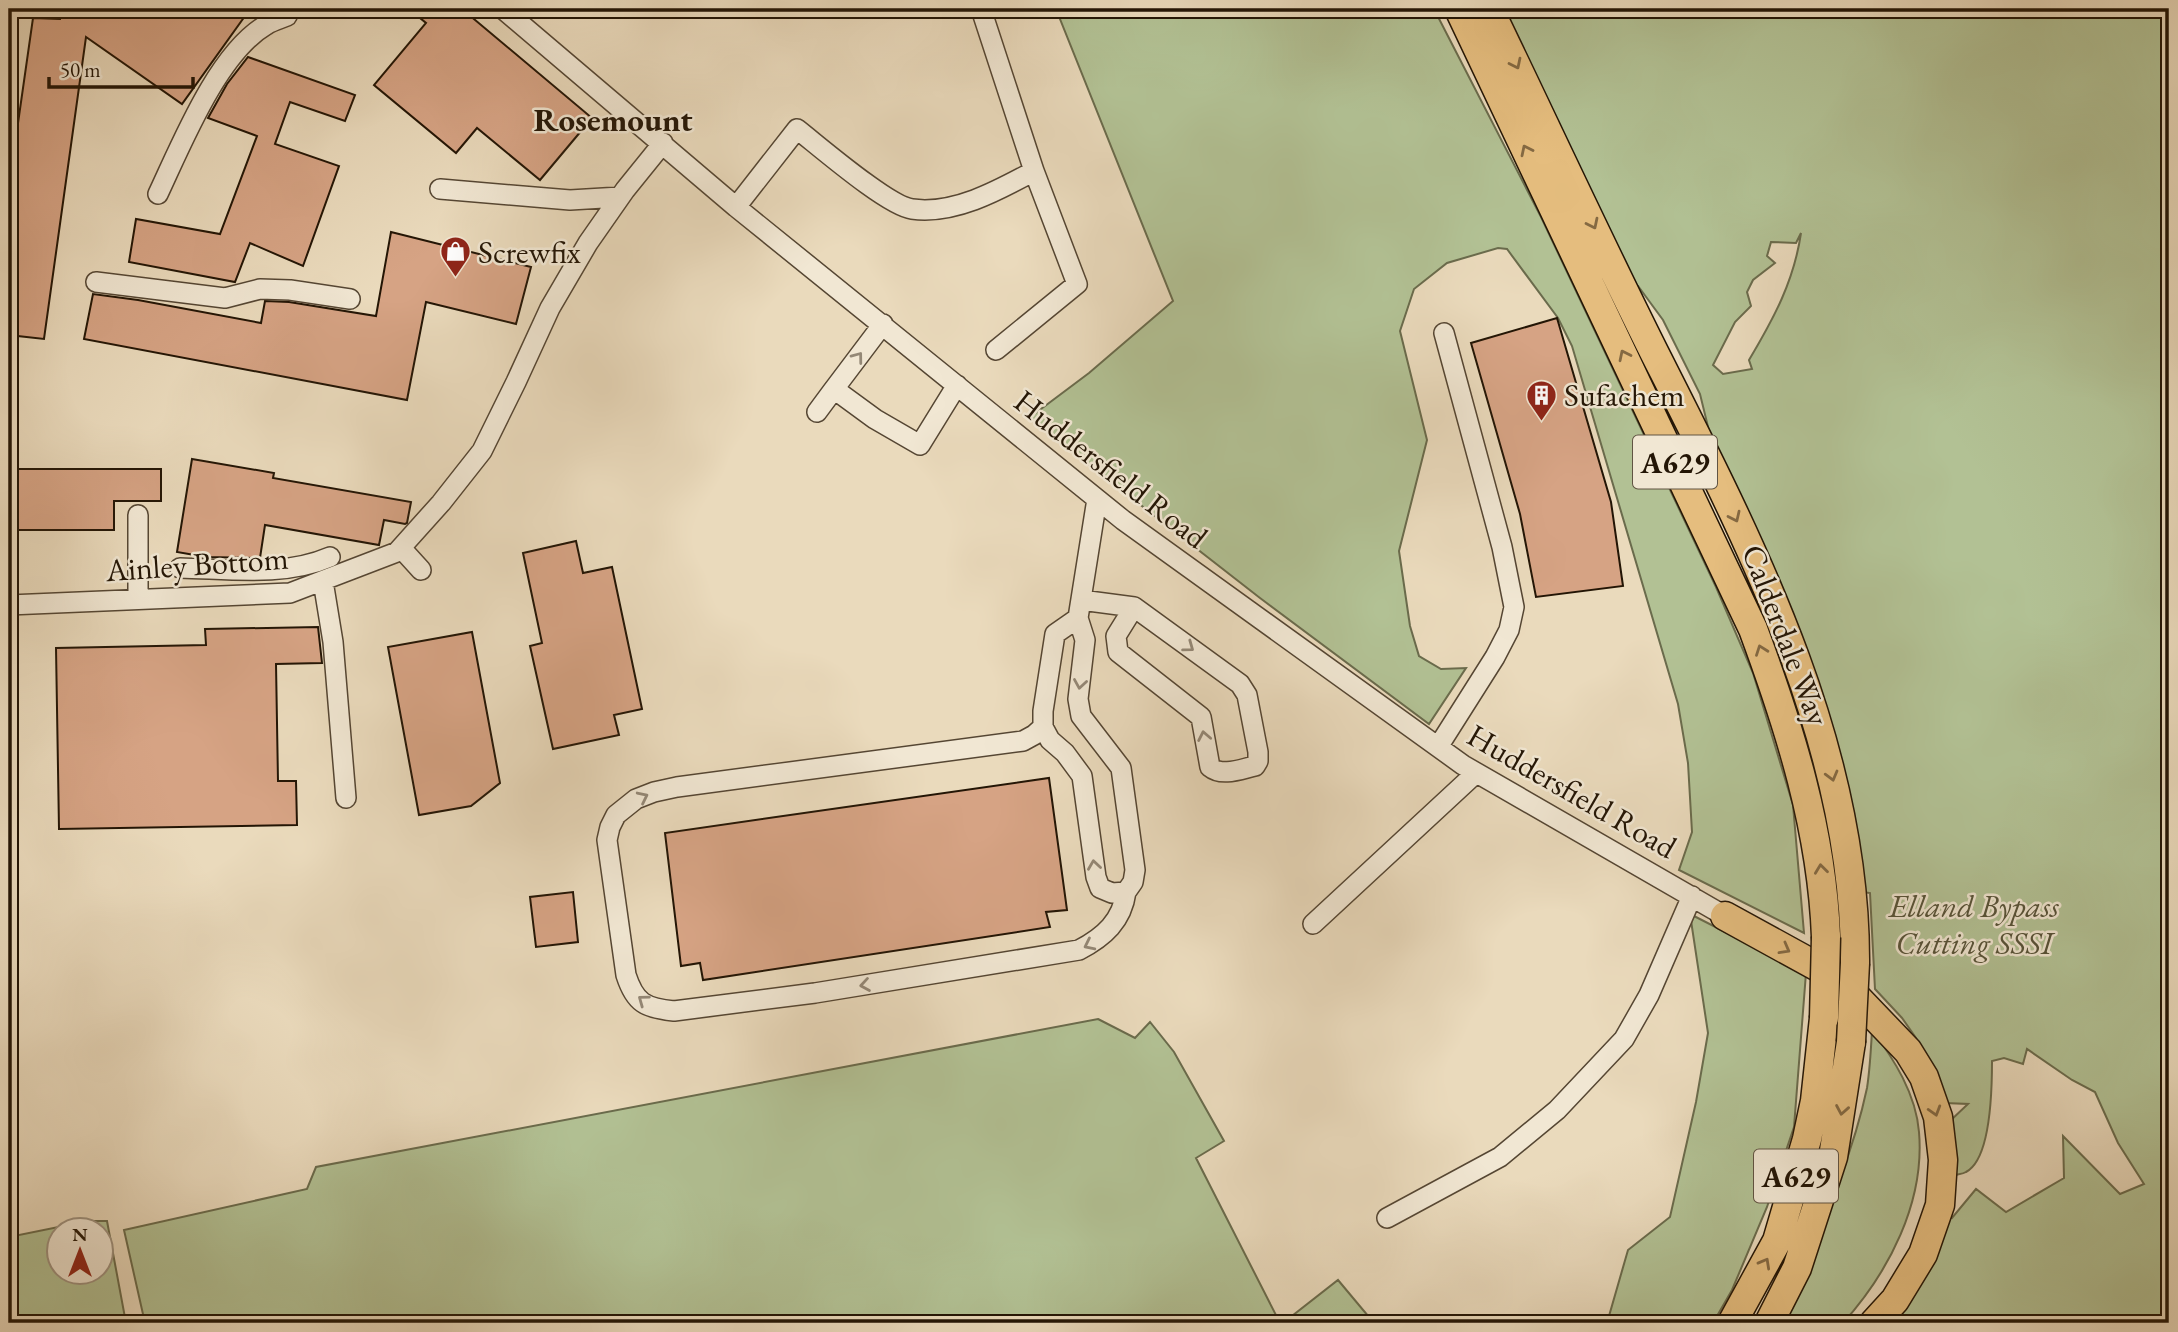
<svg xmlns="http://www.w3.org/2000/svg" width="2178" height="1332" font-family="'EB Garamond',serif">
<rect width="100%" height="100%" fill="#eadabc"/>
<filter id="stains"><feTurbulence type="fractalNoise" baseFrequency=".00286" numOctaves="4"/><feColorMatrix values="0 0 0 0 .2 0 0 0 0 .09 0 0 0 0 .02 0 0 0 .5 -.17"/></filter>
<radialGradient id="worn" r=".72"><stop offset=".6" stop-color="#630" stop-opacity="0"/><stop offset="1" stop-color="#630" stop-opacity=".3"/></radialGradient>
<!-- green -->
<path fill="#b2c194" stroke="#6a6b4c" stroke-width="2" fill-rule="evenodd" d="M 1056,9 L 1434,9 L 1541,217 L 1716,587 L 1753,673 L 1793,805 L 1804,933 L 1679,870 L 1692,832 L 1688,763 L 1678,704 L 1572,346 L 1558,318 L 1507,249 L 1498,248 L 1447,263 L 1414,289 L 1400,331 L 1427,440 L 1399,551 L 1410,626 L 1419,656 L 1441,669 L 1466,668 L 1429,724 L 1260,598 L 1029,418 L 1089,373 L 1173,301 Z
M 1502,9 L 2169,9 L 2169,1323 L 1890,1323 L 1948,1216 L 1952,1218 L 1976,1189 L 2006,1212 L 2064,1178 L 2063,1136 L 2120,1194 L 2144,1184 L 2118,1143 L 2095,1092 L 2072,1080 L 2027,1049 L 2023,1064 L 2004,1058 L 1992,1061 C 1992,1087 1991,1159 1966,1172 C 1963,1174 1959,1174 1955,1175 L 1949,1122 L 1968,1104 L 1945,1103 L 1916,1038 L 1902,1018 L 1875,989 L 1870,893 L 1863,892 L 1711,439 L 1700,394 L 1663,320 L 1638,286 L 1634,286 ZM 1801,233 C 1794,281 1774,318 1749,360 L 1752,369 L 1723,374 L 1713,365 L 1735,322 L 1751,306 L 1747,292 L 1753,280 L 1775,263 L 1767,256 L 1771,242 L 1796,243 Z
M 1690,914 L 1806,973 L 1794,1127 L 1767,1207 L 1732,1290 L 1713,1323 L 1607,1323 L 1628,1250 L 1670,1217 L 1696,1102 L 1708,1033 Z
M 1098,1019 L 1135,1038 L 1150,1022 L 1174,1052 L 1224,1141 L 1196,1158 L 1280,1323 L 145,1323 L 124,1230 L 307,1189 L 316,1167 Z
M 1872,1030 C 1894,1059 1916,1094 1919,1132 C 1925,1202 1889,1272 1843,1323 L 1780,1323 C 1811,1247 1850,1169 1867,1088 C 1870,1069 1871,1049 1872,1030 Z
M 88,1221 L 107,1221 L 126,1323 L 9,1323 L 9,1237 ZM 60,1230 L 102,1230 L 102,1272 L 60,1272 Z
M 1338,1280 L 1374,1323 L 1283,1323 Z"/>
<!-- building -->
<path fill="#d6a384" stroke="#231505" stroke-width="2" d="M 61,9 L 250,9 L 182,104 L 86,37 L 44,339 L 9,335 L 9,186 L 33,18 L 60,19 Z
M 409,9 L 462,9 L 592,118 L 540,180 L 477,128 L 456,153 L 374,85 L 426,23 Z
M 248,57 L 355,95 L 345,121 L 290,102 L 275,144 L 339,166 L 303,266 L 250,243 L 235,282 L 129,262 L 136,219 L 220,234 L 257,136 L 208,118 L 227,84 Z
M 391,232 L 531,267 L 516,324 L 426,302 L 407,400 L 84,339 L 93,294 L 138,300 L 261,323 L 265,301 L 289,302 L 376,316 Z
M 1557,318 L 1611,502 L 1623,586 L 1536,597 L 1520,514 L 1471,343 Z
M 192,459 L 274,473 L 273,478 L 411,502 L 407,523 L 405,524 L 384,520 L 379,545 L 265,525 L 260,558 L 206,557 L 177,552 Z
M 18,469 L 161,469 L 161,501 L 114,501 L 114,530 L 18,530 Z
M 576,541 L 583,573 L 612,567 L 642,709 L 614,715 L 619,735 L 553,749 L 530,646 L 542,643 L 523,553 Z
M 318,627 L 322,663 L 276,664 L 278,781 L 296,781 L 297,825 L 59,829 L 56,648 L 206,645 L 205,629 Z
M 472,632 L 500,783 L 471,806 L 419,815 L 388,647 Z
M 1049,778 L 1067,910 L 1046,912 L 1050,927 L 703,980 L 700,963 L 681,966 L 665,833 Z
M 573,892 L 578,942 L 536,947 L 530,897 Z"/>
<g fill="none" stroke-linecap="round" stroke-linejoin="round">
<defs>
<path id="minor" d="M 503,9 L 736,207 L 1123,520 L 1463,765 L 1725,916
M 440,189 L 570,200 L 620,197
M 158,194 C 182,143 218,53 266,25 C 272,21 280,19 287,16
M 736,207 L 797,129 C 820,147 888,206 912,209 C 954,215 999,190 1034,171 L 981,9
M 96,282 L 225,298 L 260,289 L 290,290 L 350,299
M 883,324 L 834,389 L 875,419 L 920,445 L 957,385
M 996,350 L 1077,284 L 1034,171
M 817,412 L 834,389
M 138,515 L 138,598
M 401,548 L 421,570
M 180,568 C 229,569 284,577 330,557
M 323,581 L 333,642 L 346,798
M 1081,600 L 1134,607 L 1240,684 L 1247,695 L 1258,752 L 1258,761 L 1255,766 C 1241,769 1222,777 1210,767 L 1201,717 L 1118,652 L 1116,636 L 1134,607
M 9,605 L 290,593 L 397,552 L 441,503 L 482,451 L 516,382 L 550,308 L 588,243 L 625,190 L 663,143
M 1078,618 L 1055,634 L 1043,711 L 1043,727 L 1050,740 L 1065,753 L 1082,776 L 1096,877 L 1100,888 L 1112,893 L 1126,892 L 1133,882 L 1135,870 L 1121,768 L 1081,716 L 1078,699 L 1085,640 L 1078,618 L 1097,499
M 1043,727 L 1034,735 L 1023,741 L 677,787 L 654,792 L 636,799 L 616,815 L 610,827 L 607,840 L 626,975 C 635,1003 645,1008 674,1011 L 815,993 L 1079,950 C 1104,937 1122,921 1126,892
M 1438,747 L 1495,657 L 1509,630 L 1514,607 L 1502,547 L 1444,333
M 1313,924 L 1476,773
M 1387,1218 L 1500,1157 L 1557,1110 L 1624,1039 L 1649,995 L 1692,896"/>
<path id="highway" d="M 1459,9 L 1753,629 C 1790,729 1822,830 1826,937
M 1489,9 C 1544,123 1597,238 1654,352 C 1750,542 1856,744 1855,963
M 1725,916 L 1838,978 L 1908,1051 L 1924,1077 L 1938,1117 L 1943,1160 L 1940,1205 L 1923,1254 L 1895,1300 L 1874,1323
M 1732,1323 L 1777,1241 L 1807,1139 L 1815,1101 L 1824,1018
M 1769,1323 L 1797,1268 L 1833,1157 L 1851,1042"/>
</defs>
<!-- minor casing -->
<use href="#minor" stroke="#554633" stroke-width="22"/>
<!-- highway casing -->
<use href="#highway" stroke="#231505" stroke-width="31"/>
<!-- minor -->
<use href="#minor" stroke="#f1e7d3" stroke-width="19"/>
<!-- highway -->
<use href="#highway" stroke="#e5bd7e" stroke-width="28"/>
<defs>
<path id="highway-bridge" d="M 1824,1018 L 1826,937
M 1851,1042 L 1855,963"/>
</defs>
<!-- highway-bridge casing -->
<use href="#highway-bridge" stroke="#231505" stroke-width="31" stroke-linecap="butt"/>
<!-- highway-bridge -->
<use href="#highway-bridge" stroke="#e5bd7e" stroke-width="28"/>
</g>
<!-- one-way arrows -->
<defs><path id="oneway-chevron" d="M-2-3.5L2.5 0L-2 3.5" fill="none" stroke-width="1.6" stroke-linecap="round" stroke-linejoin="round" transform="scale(1.75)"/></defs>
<g stroke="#846942">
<use href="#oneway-chevron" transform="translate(1516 64) rotate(64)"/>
<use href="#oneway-chevron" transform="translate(1526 150) rotate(-116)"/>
<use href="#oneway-chevron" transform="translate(1593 224) rotate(64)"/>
<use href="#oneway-chevron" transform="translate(1624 355) rotate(-116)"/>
<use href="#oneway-chevron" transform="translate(1735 517) rotate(65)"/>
<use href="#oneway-chevron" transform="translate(1761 650) rotate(-110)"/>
<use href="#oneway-chevron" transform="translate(1832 776) rotate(75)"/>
<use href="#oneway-chevron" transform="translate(1821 869) rotate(-97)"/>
<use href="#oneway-chevron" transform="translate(1785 949) rotate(29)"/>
<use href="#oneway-chevron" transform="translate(1842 1110) rotate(100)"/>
<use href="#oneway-chevron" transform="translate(1935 1111) rotate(73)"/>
<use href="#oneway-chevron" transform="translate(1765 1263) rotate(-61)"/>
</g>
<g stroke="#948876">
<use href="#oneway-chevron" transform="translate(858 357) rotate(-53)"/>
<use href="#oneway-chevron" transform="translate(1189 647) rotate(36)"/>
<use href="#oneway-chevron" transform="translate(1080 684) rotate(99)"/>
<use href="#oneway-chevron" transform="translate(1204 736) rotate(-101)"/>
<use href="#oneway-chevron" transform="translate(643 797) rotate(-26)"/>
<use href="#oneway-chevron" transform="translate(1094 865) rotate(-98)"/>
<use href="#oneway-chevron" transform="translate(1089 945) rotate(154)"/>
<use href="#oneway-chevron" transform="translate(865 985) rotate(171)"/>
<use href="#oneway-chevron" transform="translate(643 1000) rotate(-144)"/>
</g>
<!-- icons -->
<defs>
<symbol id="shop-pin" viewBox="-11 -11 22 30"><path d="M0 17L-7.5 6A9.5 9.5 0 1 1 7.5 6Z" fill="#8f2418" stroke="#f1e7d3"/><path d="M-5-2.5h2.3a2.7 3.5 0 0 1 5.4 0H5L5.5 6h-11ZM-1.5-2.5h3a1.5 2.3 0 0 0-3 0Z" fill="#fff"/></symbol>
<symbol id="building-pin" viewBox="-11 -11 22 30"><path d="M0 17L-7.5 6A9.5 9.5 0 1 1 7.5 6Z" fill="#8f2418" stroke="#f1e7d3"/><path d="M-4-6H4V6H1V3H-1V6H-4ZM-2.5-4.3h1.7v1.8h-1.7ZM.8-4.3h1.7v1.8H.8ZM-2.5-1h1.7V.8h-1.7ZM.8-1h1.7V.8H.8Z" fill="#fff"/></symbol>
</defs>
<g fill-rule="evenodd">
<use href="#shop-pin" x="438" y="234" width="35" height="47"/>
<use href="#building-pin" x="1524" y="378" width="35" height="47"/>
</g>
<g text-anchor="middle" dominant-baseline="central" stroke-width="5" stroke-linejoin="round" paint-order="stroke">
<!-- shield labels -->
<g fill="#f1e7d3" stroke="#615443" stroke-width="2">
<rect x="1633" y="435.5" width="84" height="53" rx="5"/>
<rect x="1754" y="1149.5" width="84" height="53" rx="5"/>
</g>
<g font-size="30" font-weight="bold" fill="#231505">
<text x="1675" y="462">A629</text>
<text x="1796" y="1176">A629</text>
</g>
<!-- poi labels -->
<g font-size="32" fill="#231505" stroke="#f1e7d3" text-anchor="start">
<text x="478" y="252">Screwfix</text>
<text x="1564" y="395">Sufachem</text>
</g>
<!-- street labels -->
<g font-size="32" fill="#231505" stroke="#f1e7d3">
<text transform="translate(1111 469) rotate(38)">Huddersfield Road</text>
<text transform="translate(197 564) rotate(-4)">Ainley Bottom</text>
<text transform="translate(1786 635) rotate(69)">Calderdale Way</text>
<text transform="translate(1572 791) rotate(30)">Huddersfield Road</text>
</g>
<!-- park labels -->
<g font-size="32" font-style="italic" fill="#555137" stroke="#f1e7d3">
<text x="1974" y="906">Elland Bypass<tspan x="1974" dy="37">Cutting SSSI</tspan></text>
</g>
<!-- neighbourhood labels -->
<g font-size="33" font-weight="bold" fill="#231505" stroke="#f1e7d3">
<text x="613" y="119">Rosemount</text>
</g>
</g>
<!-- margin -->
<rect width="2178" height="1332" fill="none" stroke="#eadabc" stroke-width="35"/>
<rect x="10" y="10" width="2157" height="1311" fill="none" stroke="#231505" stroke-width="3.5"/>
<rect x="18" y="18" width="2143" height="1297" fill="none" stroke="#231505" stroke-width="2"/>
<!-- north arrow -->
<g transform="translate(80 1251)"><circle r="33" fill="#f1e7d3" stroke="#9f9381" stroke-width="2"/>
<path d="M0-5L12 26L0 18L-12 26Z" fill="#8f2418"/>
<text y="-10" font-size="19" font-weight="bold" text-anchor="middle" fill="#231505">N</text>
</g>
<!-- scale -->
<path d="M49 77v10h144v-10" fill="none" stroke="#231505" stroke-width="3.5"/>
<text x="60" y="77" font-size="21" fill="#231505" stroke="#f1e7d3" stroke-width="5" paint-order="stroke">50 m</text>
<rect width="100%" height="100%" filter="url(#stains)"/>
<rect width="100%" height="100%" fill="url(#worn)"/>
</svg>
